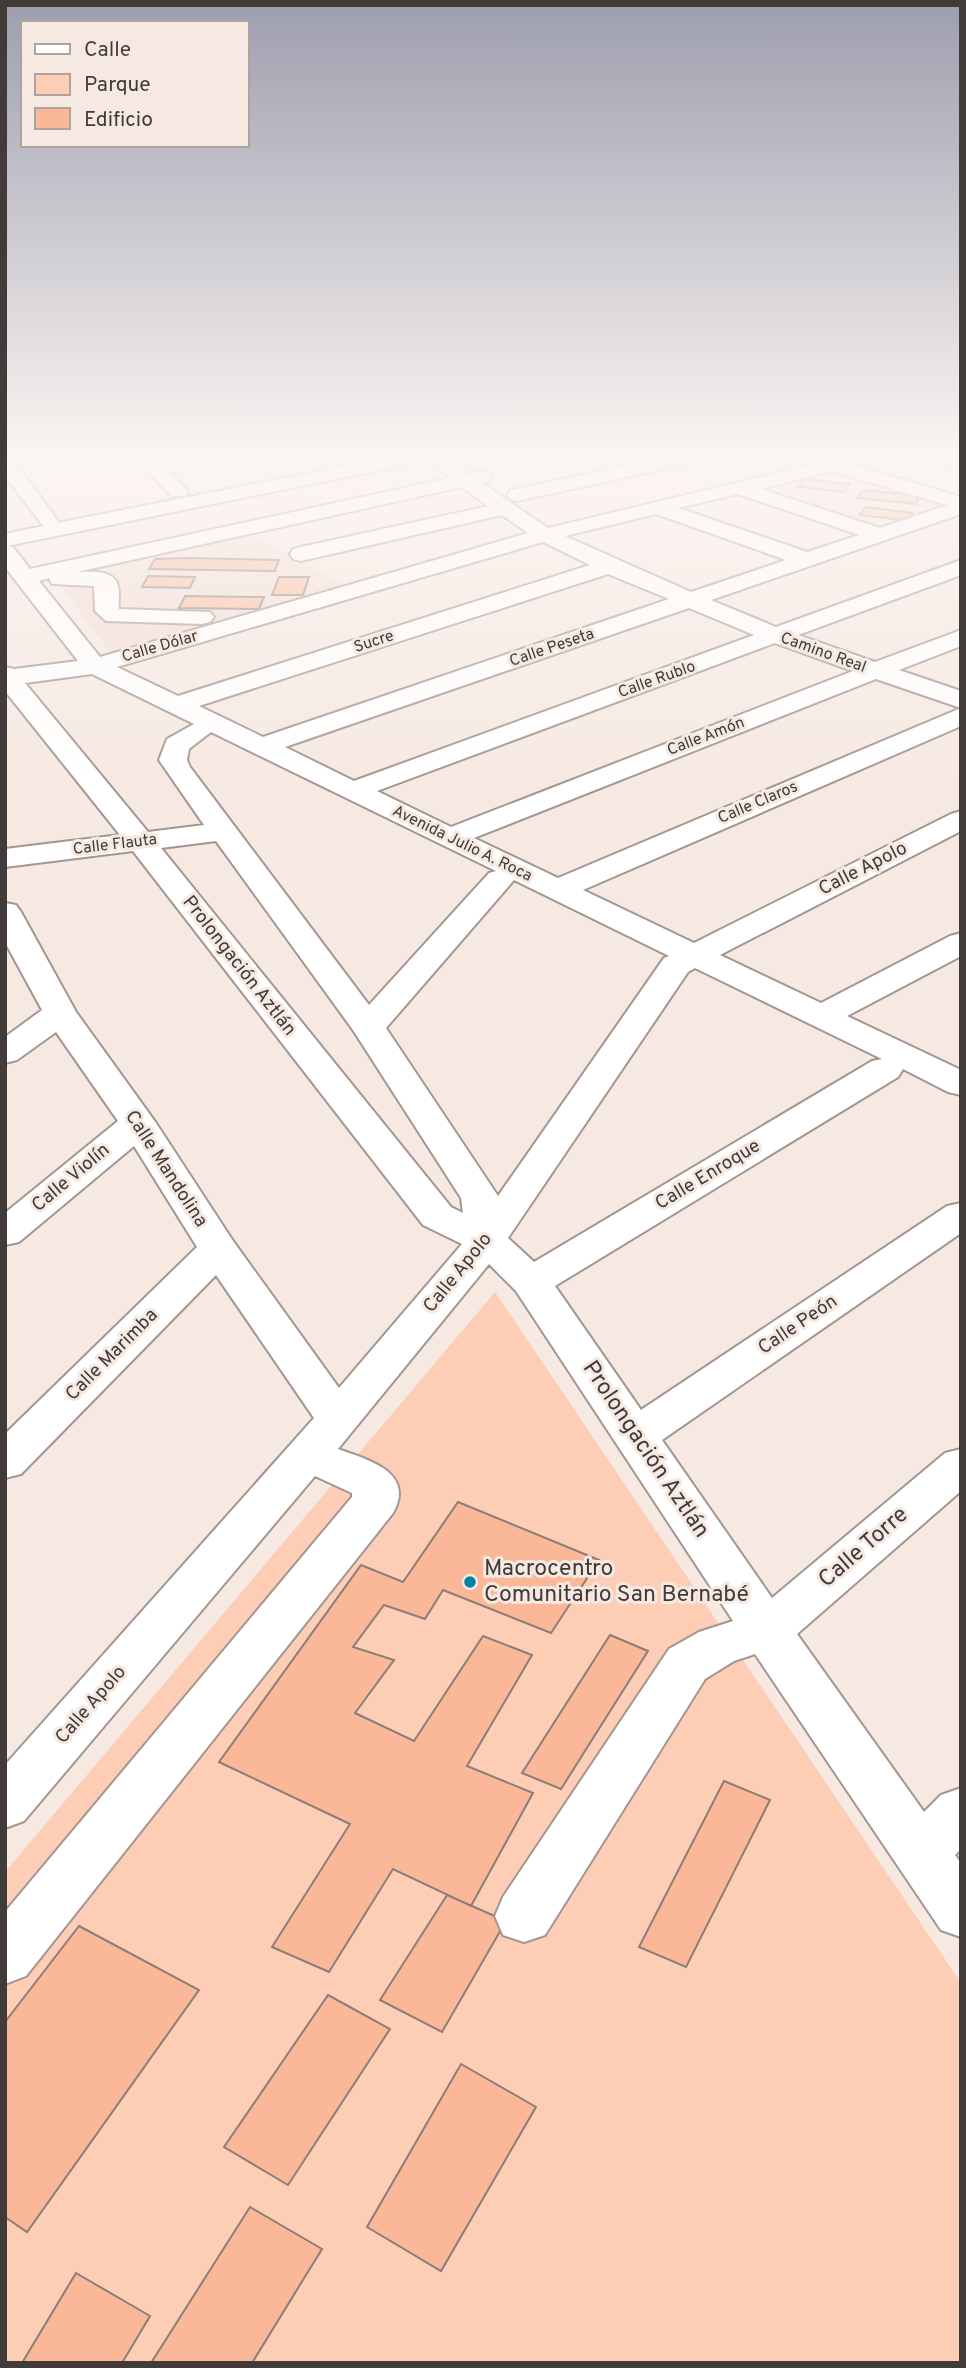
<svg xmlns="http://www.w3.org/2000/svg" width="966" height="2368" font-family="Overpass,sans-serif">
<rect width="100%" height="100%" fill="#f6e9e2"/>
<!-- built -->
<path fill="#f2dcd2" d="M 835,468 L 955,505 L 882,531 L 751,489 Z
M 248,532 L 348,587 L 114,657 L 52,576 Z"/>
<!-- green -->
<path fill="#fdcdb6" d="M 495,1292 L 961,1983 L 961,2363 L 5,2363 L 5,1872 Z"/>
<!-- building -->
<path fill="#fab899" stroke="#8a7e78" stroke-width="2" d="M 805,479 L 850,484 L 844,492 L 798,487 Z
M 863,490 L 920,496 L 916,504 L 857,498 Z
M 865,507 L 913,513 L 910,521 L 860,515 Z
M 188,558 L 279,560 L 275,571 L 149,569 L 155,559 Z
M 148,576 L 195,577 L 190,588 L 142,587 Z
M 279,577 L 309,577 L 303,595 L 272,595 Z
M 185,596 L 264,597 L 259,609 L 179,608 Z
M 458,1502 L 599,1560 L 551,1633 L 443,1590 L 425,1619 L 384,1605 L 353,1647 L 394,1660 L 355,1713 L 414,1741 L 483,1636 L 532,1655 L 467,1766 L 533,1793 L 471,1906 L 393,1869 L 329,1972 L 272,1947 L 350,1824 L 219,1762 L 361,1565 L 403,1582 Z
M 610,1635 L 648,1651 L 561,1789 L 522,1773 Z
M 724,1781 L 770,1800 L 686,1967 L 639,1947 Z
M 447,1895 L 506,1921 L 442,2032 L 380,2000 Z
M 79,1926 L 199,1990 L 27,2232 L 5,2217 L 5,2022 Z
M 328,1995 L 390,2029 L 288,2185 L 224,2147 Z
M 461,2064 L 536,2107 L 441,2271 L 367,2227 Z
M 250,2207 L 322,2249 L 252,2363 L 151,2363 Z
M 76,2273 L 150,2316 L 122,2363 L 22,2363 Z"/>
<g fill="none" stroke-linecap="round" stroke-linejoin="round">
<defs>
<path id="minor" d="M 134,455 L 153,455 L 185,488 L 188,492 L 185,496 L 171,496 Z
M 401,455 L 445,455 L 469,474 L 482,471 L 489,473 L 492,477 L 489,481 L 482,483 L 548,528 L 852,455 L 883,455 L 881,459 L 855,465 L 961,497 L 961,514 L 711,600 L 776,627 L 961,560 L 961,575 L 798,635 L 875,662 L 961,630 L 961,646 L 899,670 L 961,691 L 961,708 L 876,679 L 474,838 L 558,878 L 961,708 L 961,726 L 583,890 L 694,943 L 951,814 L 961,811 L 961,831 L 720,955 L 821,1003 L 950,936 L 961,933 L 961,956 L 847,1016 L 961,1070 L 961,1095 L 948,1092 L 903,1069 L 898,1077 L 555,1286 L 641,1410 L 947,1206 L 961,1203 L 961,1233 L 662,1440 L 772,1598 L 945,1453 L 961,1449 L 961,1491 L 797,1634 L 924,1812 L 941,1795 L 961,1788 L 961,1849 L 955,1855 L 961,1863 L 961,1937 L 941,1930 L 755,1654 L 734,1661 L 705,1679 L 545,1935 L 524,1942 L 503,1935 L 495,1916 L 503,1897 L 669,1649 L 699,1632 L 733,1621 L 516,1291 L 489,1264 L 338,1449 C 368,1460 416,1472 393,1513 L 26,1976 L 5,1984 L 5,1912 L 352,1497 L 352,1493 L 315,1476 L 24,1821 L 5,1828 L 5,1765 L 314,1418 L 216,1275 L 21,1474 L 5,1478 L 5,1434 L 197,1247 L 134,1146 L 19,1242 L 5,1245 L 5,1213 L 118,1121 L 56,1032 L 17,1060 L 5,1063 L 5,1037 L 42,1010 L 5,942 L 5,903 L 16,905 L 21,912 L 76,1012 L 156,1123 L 233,1241 L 339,1388 L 462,1244 L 423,1225 L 133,851 L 5,867 L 5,849 L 120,835 L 5,691 L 5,667 L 14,669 L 78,661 L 5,567 L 5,534 L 43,526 L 5,476 L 5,456 L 12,458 L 58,521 L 57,523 ZM 429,460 L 450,478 L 30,569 L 13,547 L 7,546 ZM 832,471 L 947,505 L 880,528 L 761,489 ZM 462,487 L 488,506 L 301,547 L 293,549 L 290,554 L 293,559 L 301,561 L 502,515 L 528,533 L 100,657 L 39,581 L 49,578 L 52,584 L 94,586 L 95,611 L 106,621 L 202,624 L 210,622 L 214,617 L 210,612 L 119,609 C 118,602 120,593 118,586 C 115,569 89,572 77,572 ZM 738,494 L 859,535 L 807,552 L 679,508 ZM 656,514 L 786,560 L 691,592 L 565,536 ZM 543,542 L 590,565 L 178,696 L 117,667 ZM 608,574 L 669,599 L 263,737 L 199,706 ZM 689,608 L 754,635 L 354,781 L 285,747 ZM 775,643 L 853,671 L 451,827 L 377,791 ZM 92,674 L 194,724 L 167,739 L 159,760 L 204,825 L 148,832 L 25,683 ZM 211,732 L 496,871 L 489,873 L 369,1005 L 190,767 L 187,760 L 189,749 ZM 216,841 L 353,1030 L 461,1198 L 463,1213 L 451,1207 L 161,848 ZM 514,880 L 669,956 L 664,958 L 498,1196 L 386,1028 ZM 695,968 L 882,1059 L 872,1061 L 534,1262 L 508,1238 L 688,972 Z
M 674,455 L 709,455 L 699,461 L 517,501 L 510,499 L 507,495 L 510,491 L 517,489 Z
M 921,455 L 961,457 L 961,469 L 924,459 Z"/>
</defs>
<!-- minor casing -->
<use href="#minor" stroke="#a39691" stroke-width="4"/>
<!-- minor -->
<use href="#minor" fill="#fff" fill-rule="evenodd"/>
</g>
<!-- sky -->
<linearGradient id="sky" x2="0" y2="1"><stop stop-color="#9d9eae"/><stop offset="0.58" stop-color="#fbf5f2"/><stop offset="1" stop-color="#fbf5f2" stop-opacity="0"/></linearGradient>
<rect width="966" height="786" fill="url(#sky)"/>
<!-- markers -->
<circle fill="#0483a7" stroke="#f6e9e2" stroke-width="2.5" cx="470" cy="1582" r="7"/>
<g text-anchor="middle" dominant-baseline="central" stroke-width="6" stroke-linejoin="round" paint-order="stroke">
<!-- far-street labels -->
<g font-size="16" fill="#413b39" stroke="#f6e9e2">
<text transform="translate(374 642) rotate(-18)">Sucre</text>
<text transform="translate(160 647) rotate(-16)">Calle Dólar</text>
<text transform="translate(552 648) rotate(-19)">Calle Peseta</text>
<text transform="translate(823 653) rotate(20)">Camino Real</text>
<text transform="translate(657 680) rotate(-20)">Calle Rublo</text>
<text transform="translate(706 737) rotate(-21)">Calle Amón</text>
<text transform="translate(758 803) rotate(-23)">Calle Claros</text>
<text transform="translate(462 844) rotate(26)">Avenida Julio A. Roca</text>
<text transform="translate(115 845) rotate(-7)">Calle Flauta</text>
</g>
<!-- street labels -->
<g font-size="19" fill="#413b39" stroke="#f6e9e2">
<text transform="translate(863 869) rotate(-27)">Calle Apolo</text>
<text transform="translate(239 966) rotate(52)">Prolongación Aztlán</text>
<text transform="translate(166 1169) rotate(57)">Calle Mandolina</text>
<text transform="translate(708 1175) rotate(-31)">Calle Enroque</text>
<text transform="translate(71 1178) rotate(-40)">Calle Violín</text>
<text transform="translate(458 1273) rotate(-51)">Calle Apolo</text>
<text transform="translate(798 1325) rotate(-34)">Calle Peón</text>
<text transform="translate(112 1355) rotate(-45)">Calle Marimba</text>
<text transform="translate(91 1705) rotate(-49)">Calle Apolo</text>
</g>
<!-- near-street labels -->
<g font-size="23" fill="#413b39" stroke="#f6e9e2">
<text transform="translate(645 1450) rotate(56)">Prolongación Aztlán</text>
<text transform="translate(864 1548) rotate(-41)">Calle Torre</text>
</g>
<!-- near-poi labels -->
<g font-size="23" fill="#413b39" stroke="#f6e9e2" text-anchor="start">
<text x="484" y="1569">Macrocentro<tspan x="484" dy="26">Comunitario San Bernabé</tspan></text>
</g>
</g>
<!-- border -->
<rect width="966" height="2368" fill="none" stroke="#413b39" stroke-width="14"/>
<!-- legend -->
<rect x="21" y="21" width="228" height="126" fill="#f6e9e2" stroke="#aea39e" stroke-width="2"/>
<rect x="35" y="44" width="35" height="10" fill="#ffffff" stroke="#aea39e" stroke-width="2"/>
<text x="84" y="56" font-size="21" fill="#413b39">Calle</text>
<rect x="35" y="74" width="35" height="21" fill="#fdcdb6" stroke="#aea39e" stroke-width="2"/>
<text x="84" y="91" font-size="21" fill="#413b39">Parque</text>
<rect x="35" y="108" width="35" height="21" fill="#fab899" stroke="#aea39e" stroke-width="2"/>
<text x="84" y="126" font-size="21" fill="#413b39">Edificio</text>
</svg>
